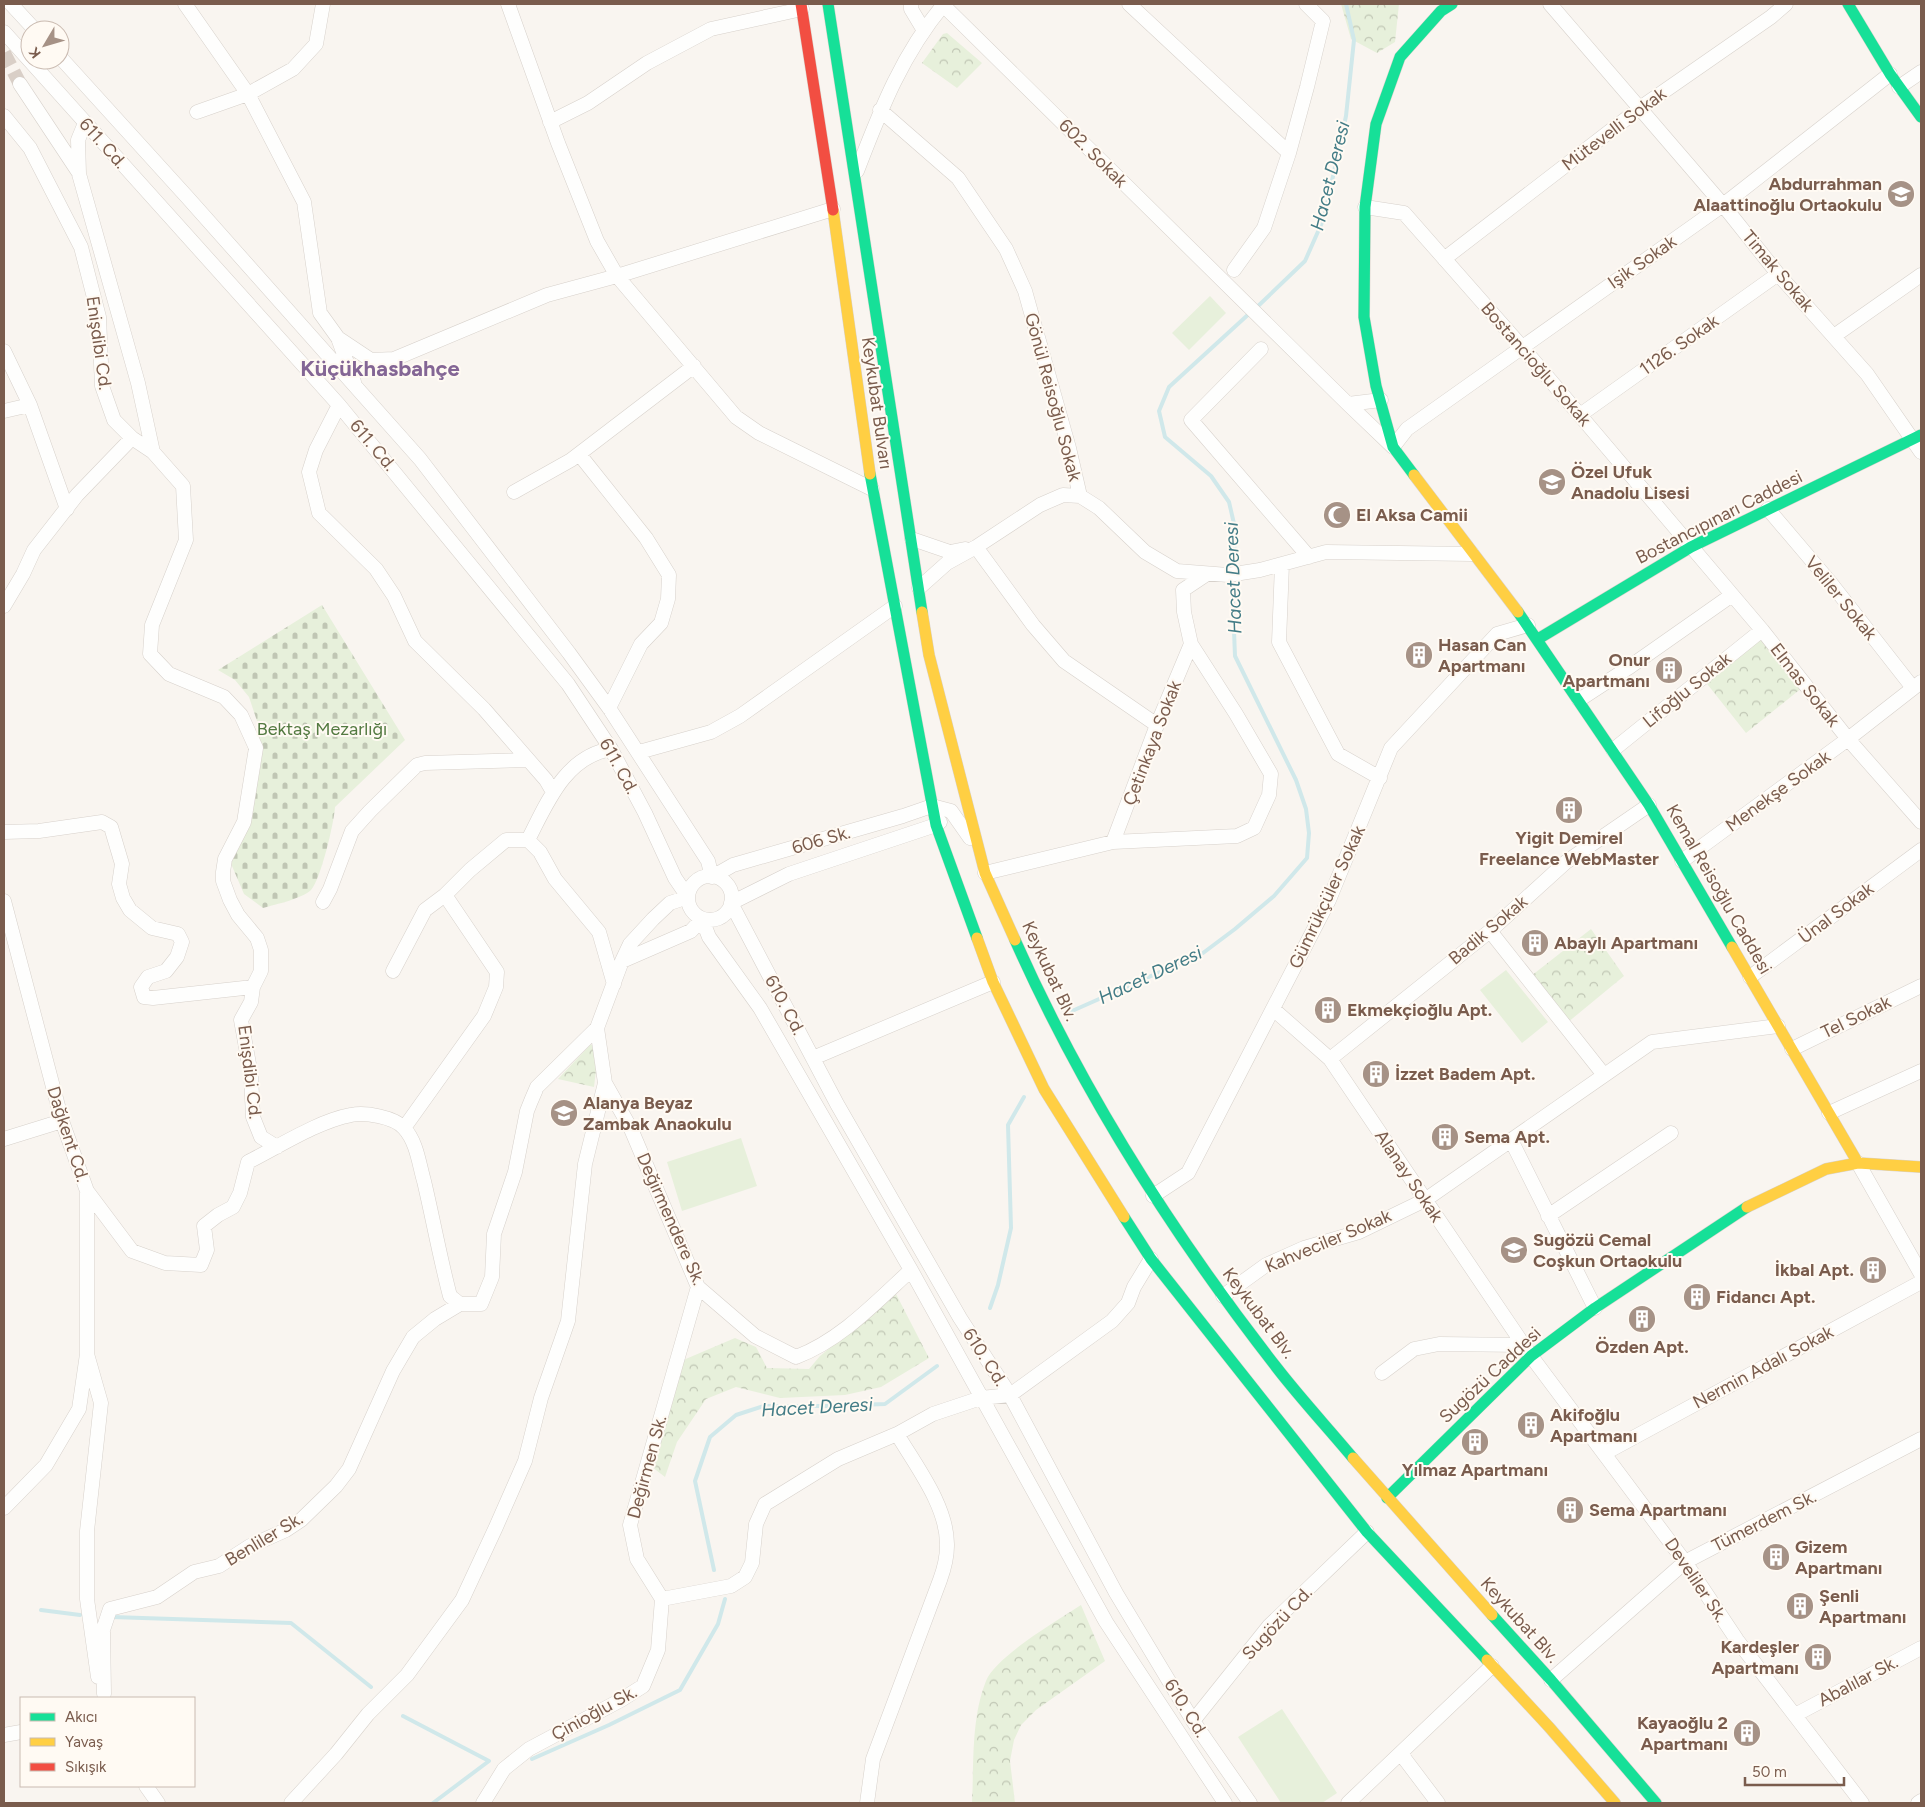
<svg xmlns="http://www.w3.org/2000/svg" width="1925" height="1807" font-family="Figtree,sans-serif">
<defs>
<pattern id="forest-crowns" width="20" height="18" patternUnits="userSpaceOnUse" patternTransform="scale(1.25)"><rect width="20" height="18" fill="#e7f0db"/><path d="M2 6a3 3 0 1 1 6 0M12 15a3 3 0 1 1 6 0" fill="none" stroke="#c0c6b4"/></pattern>
<pattern id="cemetery-stones" width="16" height="16" patternUnits="userSpaceOnUse" patternTransform="scale(1.25)"><rect width="16" height="16" fill="#e7f0db"/><path d="M2 7V4a2 2 0 0 1 4 0v3zM10 15v-3a2 2 0 0 1 4 0v3z" fill="#c0c6b4"/></pattern>
</defs>
<rect width="100%" height="100%" fill="#f9f5f0"/>
<!-- forest -->
<path fill="url(#forest-crowns)" d="M 1341,4 L 1399,4 L 1395,42 L 1377,53 L 1351,39 Z
M 947,33 L 982,63 L 957,88 L 922,63 L 943,34 Z
M 1761,635 L 1803,687 L 1746,733 L 1704,680 Z
M 1591,929 L 1624,976 L 1567,1023 L 1531,976 Z
M 591,1044 L 598,1053 L 594,1087 L 558,1079 Z
M 896,1294 L 929,1358 L 881,1387 L 845,1395 L 780,1398 L 736,1387 L 706,1399 L 677,1442 L 665,1477 L 652,1467 L 681,1361 L 735,1338 L 756,1347 L 767,1368 L 809,1369 L 820,1356 Z
M 1081,1605 L 1105,1661 L 1036,1710 L 1021,1725 L 1014,1740 L 1010,1761 L 1015,1803 L 972,1803 C 974,1764 971,1718 986,1681 C 995,1657 1058,1620 1081,1605 Z"/>
<!-- cemetery -->
<path fill="url(#cemetery-stones)" d="M 322,605 L 405,740 L 335,807 C 334,823 321,879 311,890 C 301,899 277,904 263,908 L 244,894 L 229,859 L 227,839 L 248,800 L 253,782 L 258,724 L 249,697 L 235,680 L 218,670 Z"/>
<!-- pitch -->
<path fill="#e7f0db" d="M 1210,296 L 1226,313 L 1189,350 L 1172,333 Z
M 1506,970 L 1548,1022 L 1522,1043 L 1480,990 Z
M 741,1138 L 757,1186 L 682,1211 L 667,1162 Z
M 1282,1709 L 1337,1793 L 1322,1803 L 1281,1803 L 1238,1737 Z"/>
<g fill="none" stroke-linecap="round" stroke-linejoin="round">
<!-- stream -->
<path stroke="#d0e8ea" stroke-width="4" d="M 1256,308 L 1305,261 L 1324,218 L 1346,116 L 1354,40 L 1346,4
M 1072,1011 L 1203,953 L 1235,929 L 1274,896 L 1307,858 L 1309,833 L 1306,809 L 1296,780 L 1235,656 L 1233,606 L 1235,528 L 1229,502 L 1211,476 L 1165,437 L 1159,411 L 1169,387 L 1251,312
M 990,1308 L 998,1285 L 1011,1228 L 1008,1125 L 1024,1097
M 714,1570 L 695,1481 L 710,1437 L 736,1415 L 764,1406 L 829,1406 L 885,1404 L 937,1366
M 41,1610 L 80,1615
M 112,1617 L 291,1623 L 371,1687
M 403,1716 L 489,1761 L 433,1803
M 532,1759 L 609,1725 L 680,1690 L 718,1624 L 725,1599"/>
<!-- street-tunnel -->
<path stroke="#d9cfc7" stroke-width="14" stroke-dasharray="14 7" stroke-linecap="butt" d="M 4,53 L 20,84"/>
<defs>
<path id="street" d="M 11,4 L 35,30
M 185,4 L 248,94 L 304,202 L 320,313 L 338,338 L 371,360 L 394,359 L 547,295 L 617,276 L 833,209
M 508,4 L 558,143 L 597,241 L 617,276 L 736,417 L 759,433 L 872,489
M 911,4 L 911,9 L 923,29
M 1129,4 L 1289,153
M 1550,4 L 1723,205 L 1778,274 L 1867,374 L 1921,452
M 943,5 L 1348,404 L 1393,447 L 1407,429 L 1723,205 L 1890,74
M 4,32 L 339,405 L 568,684 L 611,749 L 645,813 L 675,878 L 688,897 L 670,903 L 653,919 L 630,944 L 622,961 L 597,1028 L 605,1083 L 631,1129 L 698,1287 L 755,1336 L 796,1357 C 841,1340 876,1302 911,1270
M 60,57 L 188,198 L 420,459 L 569,653 L 609,708 L 708,861 L 712,877 L 733,865 L 903,816 L 932,806 L 951,811 L 970,838
M 20,84 L 79,173
M 1899,87 L 1921,72
M 880,110 L 958,178 L 1006,249 L 1025,291 L 1069,448 L 1080,496 L 1099,508 L 1145,552 L 1177,571 L 1228,575 L 1260,570 L 1326,552 L 1472,554
M 197,112 L 248,94 L 293,69 L 316,44 L 323,4
M 4,116 L 30,148 L 81,247 L 99,317 L 102,386 L 114,420 L 132,438 L 153,452
M 550,122 L 588,103 L 647,63 L 711,29 L 802,9
M 85,123 L 78,140 L 79,174 L 138,383 L 153,452 L 183,486 L 186,540 L 152,625 L 150,654 L 169,674 L 224,697 L 241,715 L 256,748 L 244,822 L 225,859 L 223,872 L 223,881 L 230,900 L 238,915 L 257,938 L 261,950 L 261,971 L 253,987 L 251,1002 L 241,1020 L 251,1075 L 253,1117 L 261,1137 L 277,1147
M 857,171 C 881,109 901,56 944,4
M 1365,207 L 1404,213 L 1522,347 L 1762,630 L 1848,739 L 1921,822
M 1444,259 L 1640,108 L 1771,17 L 1786,4
M 1234,270 L 1264,228 L 1289,153 L 1307,87 L 1323,21 L 1306,4
M 1834,336 L 1921,275
M 338,338 L 354,382
M 1261,349 L 1191,420 L 1309,557
M 4,351 L 30,405 L 67,509
M 1348,404 L 1381,400
M 339,405 L 316,450 L 309,472 L 319,513 L 376,569 L 394,596 L 415,641 L 484,709 L 546,780 L 553,792
M 4,411 L 30,405
M 1580,415 L 1778,274
M 579,454 L 646,538 L 669,575 L 668,599 L 661,623 L 641,644 L 609,708
M 514,492 L 571,460 L 694,366
M 1768,509 L 1830,582 L 1913,688
M 912,539 L 950,552 L 965,549
M 976,547 L 1033,625 L 1064,661 L 1157,725
M 1282,564 L 1279,642 L 1338,754 L 1380,778
M 919,588 L 947,563 L 976,547 L 1040,505 L 1063,495 L 1080,496
M 4,606 L 23,574 L 34,550 L 77,495 L 132,438
M 1579,700 L 1628,668 L 1732,595
M 611,749 C 565,757 547,803 528,840 L 540,852 L 555,879 L 599,932 L 614,984
M 1613,750 L 1762,630
M 639,752 L 711,732 L 740,716 L 895,606
M 940,822 L 936,825 L 789,874 L 731,903 L 837,1104 L 960,1318 L 1010,1395 L 1116,1593 L 1193,1721 L 1250,1803
M 4,832 L 39,831 L 102,822 L 111,827 L 122,864 L 119,884 L 123,898 L 130,910 L 152,928 L 178,934 L 182,942 L 177,957 L 166,971 L 148,977 L 141,987 L 144,997 L 153,998 L 253,987
M 1113,842 L 1157,725 L 1191,644 L 1184,612 L 1183,590 L 1207,574
M 1682,861 L 1848,739 L 1921,682
M 985,873 L 1113,842 L 1237,836 L 1254,828 L 1269,795 L 1271,774 L 1236,714 L 1191,644
M688 898a22 22 0 1 1 44 0a22 22 0 1 1-44 0Z
M 4,901 L 62,1121 L 87,1191 L 132,1251 L 165,1263 L 201,1265 L 207,1250 L 204,1226 L 218,1215 L 233,1207 L 240,1193 L 248,1162 C 278,1147 318,1121 351,1115 C 365,1112 394,1117 404,1128 C 417,1142 419,1164 424,1181 C 433,1219 440,1258 450,1296 L 460,1304 L 481,1304 L 492,1277 L 494,1234 L 515,1172 L 527,1111 L 531,1101 L 537,1087 L 597,1028
M 323,902 L 330,889 L 352,831 L 370,811 L 417,765 L 425,763 L 527,760
M 1490,931 L 1604,1075
M 622,961 L 691,931 L 702,919 L 709,937 L 760,1008 L 911,1270 L 1106,1622 L 1225,1803
M 393,971 L 425,910 L 445,895 L 470,870 L 506,840 L 528,840
M 1750,977 L 1921,850
M 1273,1009 L 1330,1059 L 1531,1356 L 1685,1562 L 1737,1640 L 1862,1803
M 1792,1049 L 1921,986
M 813,1058 L 993,982
M 1330,1059 L 1490,931 L 1566,862 L 1649,805
M 1829,1113 L 1921,1071
M 404,1128 L 484,1016 L 496,987 L 497,972 L 445,895
M 4,1139 L 62,1121
M 1511,1140 L 1595,1308
M 1858,1163 L 1921,1274
M 1153,1196 L 1188,1173 L 1329,900 L 1391,748 L 1497,634 L 1528,625
M 1548,1216 L 1671,1133
M 698,1287 L 630,1525 L 637,1559 L 662,1599 L 731,1586 L 745,1577 L 752,1563 L 756,1524 L 765,1504 L 838,1459 L 897,1434 L 933,1414 L 981,1398 L 1010,1395
M 1223,1296 L 1266,1265 L 1304,1248 L 1359,1232 L 1425,1200 L 1652,1042 L 1778,1026
M 87,1354 L 101,1403 L 87,1531 L 87,1599 L 98,1677
M 1382,1373 L 1414,1349 L 1439,1344 L 1524,1345
M 1010,1395 L 1112,1321 L 1128,1303 L 1134,1287 L 1151,1259
M 1605,1453 L 1921,1282
M 4,1508 L 46,1465 L 79,1409 L 87,1354 L 87,1191
M 1551,1680 L 1685,1562 L 1921,1439
M 104,1694 L 103,1630 L 110,1609 L 157,1597 L 194,1572 L 219,1566 L 250,1546 L 286,1530 L 301,1520 L 336,1486 L 349,1469 L 393,1371 L 413,1337 L 435,1319 L 460,1304
M 1795,1715 L 1921,1648
M 1193,1721 L 1269,1626 L 1367,1532
M 4,1735 L 21,1732
M 1401,1754 L 1438,1803
M 146,1786 L 158,1803
M 291,1803 L 336,1754 L 368,1714 L 407,1675 L 462,1600 L 496,1527 L 525,1461 L 541,1398 L 568,1321 L 585,1164 L 605,1083
M 483,1803 L 504,1769 L 529,1749 L 621,1700 L 643,1686 L 658,1650 L 662,1599
M 867,1803 L 873,1759 L 940,1580 C 944,1569 947,1558 947,1546 C 948,1507 916,1466 897,1434
M 1348,1803 L 1492,1666
M 1918,1803 L 1921,1801"/>
<path id="fast" d="M 828,4 L 922,612
M 1848,4 L 1890,74 L 1921,117
M 870,474 L 936,825 L 977,938
M 1414,475 L 1393,447 L 1376,386 L 1364,317 L 1365,207 L 1376,124 L 1400,57 L 1441,11 L 1452,4
M 1518,612 L 1649,805 L 1732,947
M 1538,639 L 1691,547 L 1921,435
M 1015,940 C 1083,1093 1174,1236 1277,1368 C 1301,1399 1328,1428 1353,1458
M 1124,1217 L 1151,1259 L 1367,1532 L 1487,1660
M 1387,1498 L 1531,1356 L 1595,1308 L 1747,1207
M 1492,1615 L 1551,1680 L 1656,1803"/>
<path id="slow" d="M 833,210 L 870,474
M 1414,475 L 1518,612
M 922,612 L 929,655 L 985,873 L 1015,940
M 977,938 L 993,982 L 1044,1089 L 1124,1217
M 1732,947 L 1858,1163
M 1747,1207 L 1826,1169 L 1858,1163 L 1921,1167
M 1353,1458 L 1492,1615
M 1487,1660 L 1549,1727 L 1615,1803"/>
<path id="jam" d="M 801,4 L 833,210"/>
</defs>
<!-- street casing -->
<use href="#street" stroke="#d7d1cb" stroke-width="15"/>
<!-- fast casing -->
<use href="#fast" stroke="#d9d2cb" stroke-width="12"/>
<!-- slow casing -->
<use href="#slow" stroke="#d9d2cb" stroke-width="12"/>
<!-- jam casing -->
<use href="#jam" stroke="#d9d2cb" stroke-width="12"/>
<!-- street -->
<use href="#street" stroke="#fefefd" stroke-width="14"/>
<!-- fast -->
<use href="#fast" stroke="#16e098" stroke-width="11"/>
<!-- slow -->
<use href="#slow" stroke="#ffcf43" stroke-width="11"/>
<!-- jam -->
<use href="#jam" stroke="#f24e42" stroke-width="11"/>
</g>
<!-- icons -->
<defs>
<symbol id="school-disc" viewBox="-11 -11 22 22"><circle r="9.5" fill="#a69286" stroke="#fffaf3"/><path d="M0-5L7-2L0 1L-7-2ZM-4 1L0 2.5L4 1V4Q0 6-4 4Z" fill="#fff"/></symbol>
<symbol id="mosque-disc" viewBox="-11 -11 22 22"><circle r="9.5" fill="#a69286" stroke="#fffaf3"/><path d="M3.5-4.9A6 6 0 1 0 3.5 4.9A5 5 0 1 1 3.5-4.9Z" fill="#fff"/></symbol>
<symbol id="building-disc" viewBox="-11 -11 22 22"><circle r="9.5" fill="#a69286" stroke="#fffaf3"/><path d="M-4-6H4V6H1V3H-1V6H-4ZM-2.5-4.3h1.7v1.8h-1.7ZM.8-4.3h1.7v1.8H.8ZM-2.5-1h1.7V.8h-1.7ZM.8-1h1.7V.8H.8Z" fill="#fff"/></symbol>
</defs>
<g fill-rule="evenodd">
<use href="#school-disc" x="1885" y="178" width="32" height="32"/>
<use href="#school-disc" x="1536" y="466" width="32" height="32"/>
<use href="#mosque-disc" x="1321" y="499" width="32" height="32"/>
<use href="#building-disc" x="1403" y="639" width="32" height="32"/>
<use href="#building-disc" x="1653" y="654" width="32" height="32"/>
<use href="#building-disc" x="1553" y="794" width="32" height="32"/>
<use href="#building-disc" x="1519" y="927" width="32" height="32"/>
<use href="#building-disc" x="1312" y="994" width="32" height="32"/>
<use href="#building-disc" x="1360" y="1058" width="32" height="32"/>
<use href="#school-disc" x="548" y="1097" width="32" height="32"/>
<use href="#building-disc" x="1429" y="1121" width="32" height="32"/>
<use href="#school-disc" x="1498" y="1234" width="32" height="32"/>
<use href="#building-disc" x="1857" y="1254" width="32" height="32"/>
<use href="#building-disc" x="1681" y="1281" width="32" height="32"/>
<use href="#building-disc" x="1626" y="1303" width="32" height="32"/>
<use href="#building-disc" x="1515" y="1409" width="32" height="32"/>
<use href="#building-disc" x="1459" y="1426" width="32" height="32"/>
<use href="#building-disc" x="1554" y="1494" width="32" height="32"/>
<use href="#building-disc" x="1760" y="1541" width="32" height="32"/>
<use href="#building-disc" x="1784" y="1590" width="32" height="32"/>
<use href="#building-disc" x="1802" y="1641" width="32" height="32"/>
<use href="#building-disc" x="1731" y="1717" width="32" height="32"/>
</g>
<g text-anchor="middle" dominant-baseline="central" stroke-width="4" stroke-linejoin="round" paint-order="stroke">
<!-- street labels -->
<g font-size="18" fill="#7a5c4d" stroke="#fffaf3">
<text transform="translate(1614 129) rotate(-37)">Mütevelli Sokak</text>
<text transform="translate(103 143) rotate(48)">611. Cd.</text>
<text transform="translate(1093 153) rotate(45)">602. Sokak</text>
<text transform="translate(1642 262) rotate(-35)">Işik Sokak</text>
<text transform="translate(1778 271) rotate(50)">Timak Sokak</text>
<text transform="translate(99 343) rotate(82)">Enişdibi Cd.</text>
<text transform="translate(1679 345) rotate(-35)">1126. Sokak</text>
<text transform="translate(1536 364) rotate(49)">Bostancioğlu Sokak</text>
<text transform="translate(1053 397) rotate(75)">Gönül Reisoğlu Sokak</text>
<text transform="translate(877 403) rotate(82)">Keykubat Bulvarı</text>
<text transform="translate(373 445) rotate(50)">611. Cd.</text>
<text transform="translate(1719 517) rotate(-27)">Bostancıpınarı Caddesi</text>
<text transform="translate(1841 598) rotate(51)">Veliler Sokak</text>
<text transform="translate(1805 685) rotate(52)">Elmas Sokak</text>
<text transform="translate(1687 690) rotate(-39)">Lifoğlu Sokak</text>
<text transform="translate(1152 743) rotate(-69)">Çetinkaya Sokak</text>
<text transform="translate(619 766) rotate(61)">611. Cd.</text>
<text transform="translate(1778 791) rotate(-36)">Menekşe Sokak</text>
<text transform="translate(821 840) rotate(-16)">606 Sk.</text>
<text transform="translate(1719 889) rotate(60)">Kemal Reisoğlu Caddesi</text>
<text transform="translate(1327 897) rotate(-65)">Gümrükçüler Sokak</text>
<text transform="translate(1836 913) rotate(-37)">Ünal Sokak</text>
<text transform="translate(1488 930) rotate(-40)">Badik Sokak</text>
<text transform="translate(1050 971) rotate(65)">Keykubat Blv.</text>
<text transform="translate(785 1005) rotate(62)">610. Cd.</text>
<text transform="translate(1856 1017) rotate(-26)">Tel Sokak</text>
<text transform="translate(250 1072) rotate(83)">Enişdibi Cd.</text>
<text transform="translate(68 1134) rotate(72)">Dağkent Cd.</text>
<text transform="translate(1409 1176) rotate(56)">Alanay Sokak</text>
<text transform="translate(671 1219) rotate(66)">Değirmendere Sk.</text>
<text transform="translate(1328 1241) rotate(-23)">Kahveciler Sokak</text>
<text transform="translate(1259 1313) rotate(53)">Keykubat Blv.</text>
<text transform="translate(985 1357) rotate(57)">610. Cd.</text>
<text transform="translate(1763 1367) rotate(-28)">Nermin Adalı Sokak</text>
<text transform="translate(1490 1375) rotate(-43)">Sugözü Caddesi</text>
<text transform="translate(647 1467) rotate(-75)">Değirmen Sk.</text>
<text transform="translate(1764 1521) rotate(-27)">Tümerdem Sk.</text>
<text transform="translate(264 1539) rotate(-31)">Benliler Sk.</text>
<text transform="translate(1696 1580) rotate(56)">Develiler Sk.</text>
<text transform="translate(1520 1620) rotate(48)">Keykubat Blv.</text>
<text transform="translate(1277 1623) rotate(-47)">Sugözü Cd.</text>
<text transform="translate(1858 1681) rotate(-28)">Abalılar Sk.</text>
<text transform="translate(1186 1708) rotate(58)">610. Cd.</text>
<text transform="translate(594 1713) rotate(-29)">Çinioğlu Sk.</text>
</g>
<!-- poi labels -->
<g font-size="18" font-weight="bold" fill="#7a5c4d" stroke="#fffaf3" text-anchor="start">
<text x="1882" y="184" text-anchor="end">Abdurrahman<tspan x="1882" dy="21">Alaattinoğlu Ortaokulu</tspan></text>
<text x="1571" y="472">Özel Ufuk<tspan x="1571" dy="21">Anadolu Lisesi</tspan></text>
<text x="1356" y="515">El Aksa Camii</text>
<text x="1438" y="645">Hasan Can<tspan x="1438" dy="21">Apartmanı</tspan></text>
<text x="1650" y="660" text-anchor="end">Onur<tspan x="1650" dy="21">Apartmanı</tspan></text>
<text x="1569" y="838" text-anchor="middle">Yigit Demirel<tspan x="1569" dy="21">Freelance WebMaster</tspan></text>
<text x="1554" y="943">Abaylı Apartmanı</text>
<text x="1347" y="1010">Ekmekçioğlu Apt.</text>
<text x="1395" y="1074">İzzet Badem Apt.</text>
<text x="583" y="1103">Alanya Beyaz<tspan x="583" dy="21">Zambak Anaokulu</tspan></text>
<text x="1464" y="1137">Sema Apt.</text>
<text x="1533" y="1240">Sugözü Cemal<tspan x="1533" dy="21">Coşkun Ortaokulu</tspan></text>
<text x="1854" y="1270" text-anchor="end">İkbal Apt.</text>
<text x="1716" y="1297">Fidancı Apt.</text>
<text x="1642" y="1347" text-anchor="middle">Özden Apt.</text>
<text x="1550" y="1415">Akifoğlu<tspan x="1550" dy="21">Apartmanı</tspan></text>
<text x="1475" y="1470" text-anchor="middle">Yılmaz Apartmanı</text>
<text x="1589" y="1510">Sema Apartmanı</text>
<text x="1795" y="1547">Gizem<tspan x="1795" dy="21">Apartmanı</tspan></text>
<text x="1819" y="1596">Şenli<tspan x="1819" dy="21">Apartmanı</tspan></text>
<text x="1799" y="1647" text-anchor="end">Kardeşler<tspan x="1799" dy="21">Apartmanı</tspan></text>
<text x="1728" y="1723" text-anchor="end">Kayaoğlu 2<tspan x="1728" dy="21">Apartmanı</tspan></text>
</g>
<!-- park labels -->
<g font-size="18" fill="#537a41" stroke="#fffaf3">
<text x="322" y="729">Bektaş Mezarlığı</text>
</g>
<!-- water labels -->
<g font-size="19" font-style="italic" fill="#437c86" stroke="#fffaf3">
<text transform="translate(1330 176) rotate(-76)">Hacet Deresi</text>
<text transform="translate(1233 578) rotate(-92)">Hacet Deresi</text>
<text transform="translate(1150 975) rotate(-25)">Hacet Deresi</text>
<text transform="translate(817 1407) rotate(-3)">Hacet Deresi</text>
</g>
<!-- district labels -->
<g font-size="22" font-weight="bold" fill="#846695" stroke="#fffaf3">
<text x="380" y="368">Küçükhasbahçe</text>
</g>
</g>
<!-- border -->
<rect width="1925" height="1807" fill="none" stroke="#7a5c4d" stroke-width="10"/>
<!-- legend -->
<rect x="20" y="1697" width="175" height="90" fill="#fffaf3" stroke="#cabbb1"/>
<rect x="30" y="1713" width="25" height="8" fill="#16e098" stroke="#cabbb1"/>
<text x="65" y="1722" font-size="15" fill="#7a5c4d">Akıcı</text>
<rect x="30" y="1738" width="25" height="8" fill="#ffcf43" stroke="#cabbb1"/>
<text x="65" y="1747" font-size="15" fill="#7a5c4d">Yavaş</text>
<rect x="30" y="1763" width="25" height="8" fill="#f24e42" stroke="#cabbb1"/>
<text x="65" y="1772" font-size="15" fill="#7a5c4d">Sıkışık</text>
<!-- north arrow -->
<g transform="translate(45 45) rotate(232)"><circle r="24" fill="#fffaf3" stroke="#cabbb1"/>
<path d="M0-4L9 19L0 12L-9 19Z" fill="#a69286"/>
<text y="-8" font-size="14" font-weight="bold" text-anchor="middle" fill="#7a5c4d">K</text>
</g>
<!-- scale -->
<path d="M1745 1777v8h99v-8" fill="none" stroke="#7a5c4d" stroke-width="2.5"/>
<text x="1752" y="1777" font-size="15" fill="#7a5c4d" stroke="#fffaf3" stroke-width="4" paint-order="stroke">50 m</text>
</svg>
